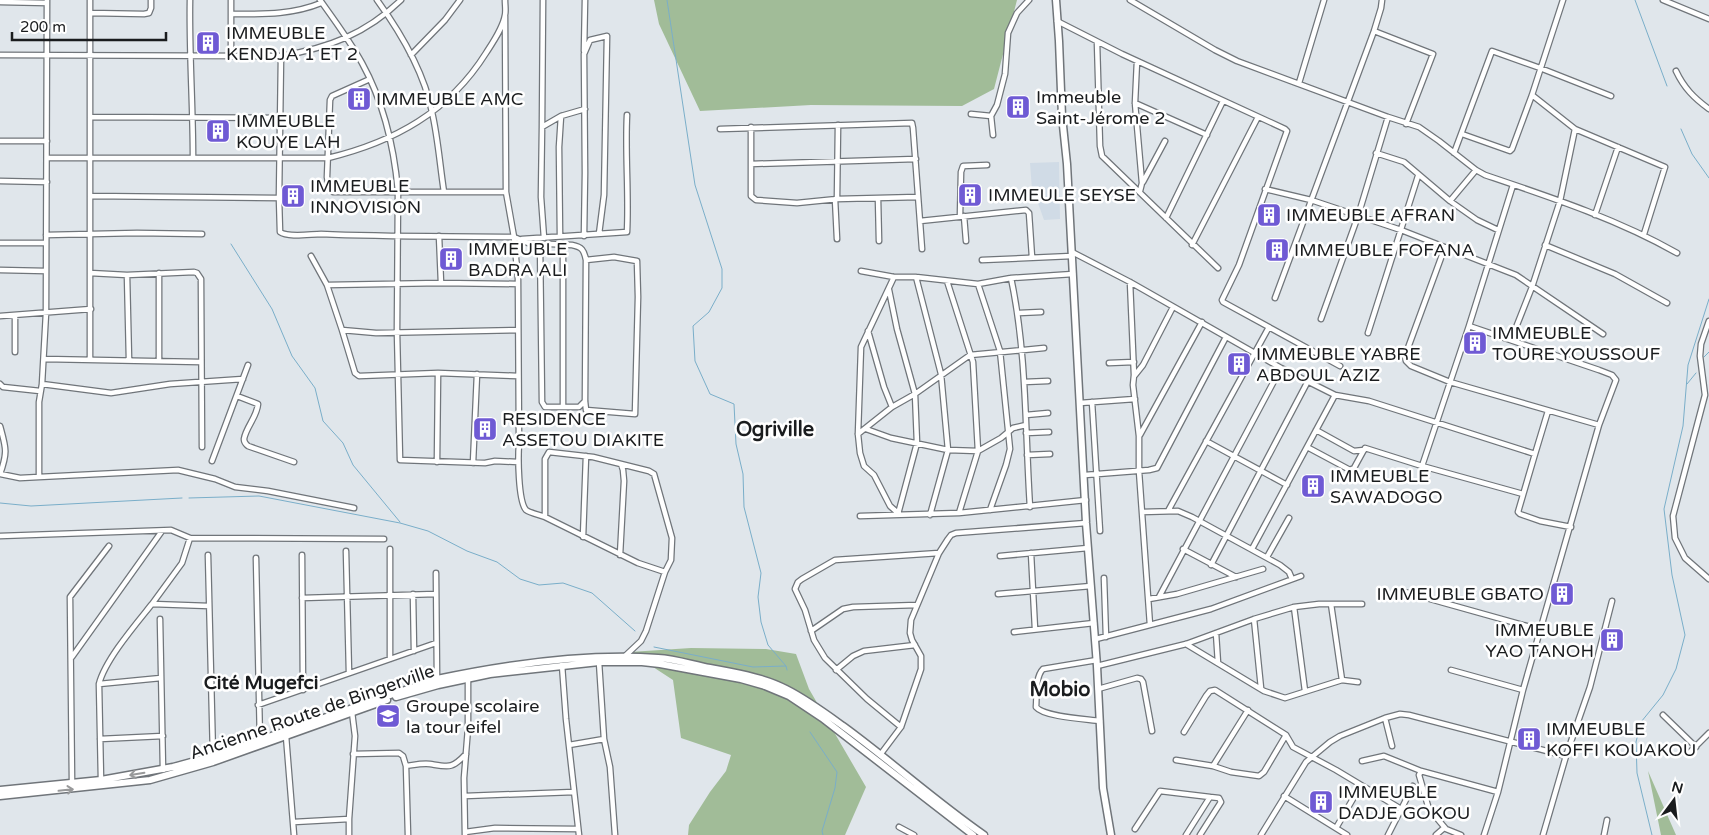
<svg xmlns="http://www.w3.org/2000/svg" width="1709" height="835" font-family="'Varela Round',sans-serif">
<rect width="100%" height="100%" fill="#e0e6eb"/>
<!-- built -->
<path fill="#d0dbe6" d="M 1059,162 L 1060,219 L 1044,220 L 1038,203 L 1033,203 L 1030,163 Z"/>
<!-- green -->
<path fill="#a1bc98" d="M 654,0 L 1017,0 L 994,89 L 962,106 L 811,105 L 700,111 L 659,24 Z
M 691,648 L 766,649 L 796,654 L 809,689 L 866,787 L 845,835 L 688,835 L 689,825 L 710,792 L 726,771 L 731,755 L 681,738 L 673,680 L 630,652 Z
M 1648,771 L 1676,835 L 1661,835 Z"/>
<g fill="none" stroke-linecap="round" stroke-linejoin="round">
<!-- stream -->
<path stroke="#7aaec9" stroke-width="1" d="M 667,0 L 695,185 L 722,269 L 722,288 L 709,312 L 693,326 L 695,361 L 710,394 L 734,404 L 736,444 L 743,474 L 744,507 L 761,573 L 758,597 L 761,622 L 768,645 L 786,666
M 1635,0 L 1667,86
M 1681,129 L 1692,154 L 1709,178
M 231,244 L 272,309 L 292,356 L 315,388 L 323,421 L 343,443 L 353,465 L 400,522
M 1704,357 L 1709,352
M 1687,384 L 1696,373
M 189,498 L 259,496 L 400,523 L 428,531 L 467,551 L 497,562 L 520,579 L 539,585 L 563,583 L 592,593 L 635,631
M 0,503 L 31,506 L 182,498
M 654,647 L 753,667 L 786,666 L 787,670
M 810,732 L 837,772 L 835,788 L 822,831 L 823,835
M 1652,835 L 1637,773 L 1636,742 L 1641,722 L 1663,695 L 1676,669 L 1685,635 L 1672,575 L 1664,509 L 1683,426 L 1688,365 L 1709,299"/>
<defs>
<path id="street" d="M 47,0 L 46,313 L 42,384 L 111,393 L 170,384 L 243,379
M 90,0 L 90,360
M 190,0 C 189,52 193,104 193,157
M 320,0 C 335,21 350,41 362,63 C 384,103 394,147 398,191 L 397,332 L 400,460 L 485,463 L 495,461 L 518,462
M 377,0 C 401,33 424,72 432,112 C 438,138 440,166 444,192
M 1130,0 L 1215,50 L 1237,61 L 1388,117 L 1419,127 L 1439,141 L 1476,170 L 1485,175 C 1550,197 1617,219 1677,253
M 1663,0 L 1709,19
M 0,2 L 47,3
M 90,13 L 144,14 L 149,13 L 151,8 L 151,0
M 231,14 C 262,14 292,15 321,3
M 505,16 L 506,192 L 514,237 L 528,243 L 572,245 C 582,247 584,250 586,260 L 585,401 L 586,410 L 635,414 L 638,297 L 637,261 L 614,257 L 586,260
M 1057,21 L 1122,54 L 1285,129 L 1287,131 L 1239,265 L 1222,300 L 1223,302 L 1340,366
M 1374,31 L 1433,54 L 1406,124
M 1097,42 L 1100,146 L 1102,156 L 1218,268
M 584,51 L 585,0
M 0,55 L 281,56 C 328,48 366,34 401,0
M 231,55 L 231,0
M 411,55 L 445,20 L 460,0
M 281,56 L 279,198 L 280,232 C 288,238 311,234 321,234 C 386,237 450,236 514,237 L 518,279 L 519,444 C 518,456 518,501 526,510 C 530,513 540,515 545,517 L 638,563 L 665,572
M 1137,61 L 1135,103 L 1142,183 L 1140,191
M 1676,71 C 1684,88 1694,98 1709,109
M 370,79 L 332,96 L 330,100 L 327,177 L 329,188 L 333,192 L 506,192
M 1299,83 L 1324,0
M 1532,95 L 1575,129 L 1665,167 L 1644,234
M 1135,103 L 1207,135
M 971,114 L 991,116
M 90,117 L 281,118
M 542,127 L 543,0
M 751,127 L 751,196 L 756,200 L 797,203 L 837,199 L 918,197
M 720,129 L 912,123 L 913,128 L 922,249
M 1462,134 L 1510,151 L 1512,149 L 1532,95 L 1563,0
M 993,135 L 991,116 L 997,105 L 1005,74 L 1008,33 L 1017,13 L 1029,0
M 0,141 L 47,141
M 1376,153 L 1404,162 L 1450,201 L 1477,220 L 1498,230
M 1454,153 L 1492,51 L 1540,68 L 1611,96
M 47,158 L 328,158 C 394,142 449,112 486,53 C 493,42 503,28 505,15 C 506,11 505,5 505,0
M 751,164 L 916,159
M 0,181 L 47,182
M 1143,182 L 1165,141
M 1513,185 L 1469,326 L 1422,466 L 1523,494
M 1265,189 L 1311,200 L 1401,230 L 1516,275 L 1603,334
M 90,196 L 279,198
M 878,198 L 879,241
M 835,199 L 837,239
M 837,199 L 838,125
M 1450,201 L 1476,170
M 1595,215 L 1618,147
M 960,216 L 961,172 L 963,166 L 987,165
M 964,216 L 966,241
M 1166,218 L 1223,101
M 920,221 L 1026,210 L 1029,213 L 1032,257
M 46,235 L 137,233 L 202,234
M 439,236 L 441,283 L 518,284
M 560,236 L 559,147 L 561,116 L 585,109
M 584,236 L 585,173 L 584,54 L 590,40 L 607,36 L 604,195 L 599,234
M 544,238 L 541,197 L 542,127 L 561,116
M 522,239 L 627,232 C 629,193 625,154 627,115
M 0,243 L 46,243
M 540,243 L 542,402 L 545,407 L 579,407 L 585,401
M 563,244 L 563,407
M 1192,245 L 1258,117
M 1545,245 L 1615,274 L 1667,303
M 1445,247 L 1405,356 L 1406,361 L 1411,366 L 1450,382 L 1599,425
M 1072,252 L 1130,282 L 1281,368 L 1335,395 L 1369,401 L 1535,454 L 1518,512 L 1520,514 L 1540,521 L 1571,527
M 311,256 L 327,285 L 342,330 L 376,333 L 518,330
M 982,260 L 1072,256
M 0,270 L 46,271
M 861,271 L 894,277 L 916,277 L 978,284 L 1011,278 L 1073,274
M 90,273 L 127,275 L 194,272 L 197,273 L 201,279 L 202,447
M 127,275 L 129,360
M 894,277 L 861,347 L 858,434 L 860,453 L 864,466 L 874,475 L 890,506 L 898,513
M 916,277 L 941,374 L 948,450 L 930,515
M 1011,278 C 1027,353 1025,431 1030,507
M 947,281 L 973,362 L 978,451 L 959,513
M 1130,282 L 1134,375 L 1133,385 L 1139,436 L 1139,471 L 1150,625
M 978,284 L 1000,351 L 1010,449 L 1006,465 L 990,510
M 327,285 L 441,283
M 889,290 L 897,329 L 915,394 L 917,443 L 898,514
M 1275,298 L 1374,31 L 1381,8 L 1382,0
M 1019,313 L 1041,312
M 0,316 L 91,309
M 1321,319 L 1358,216 L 1388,117
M 1709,321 L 1701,344 L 1700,356 L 1705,395 L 1673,516 L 1675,538 L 1685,558 L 1709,579
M 1469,326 L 1599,370 L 1612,375 L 1616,380 L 1599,425 L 1523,690 L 1498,792 L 1484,835
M 342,330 L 355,373 L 359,376 L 438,373 L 518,376
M 868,331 L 884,387 L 892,407
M 1368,333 L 1418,176
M 1511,340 L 1532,287 L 1560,201 L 1575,129
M 15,352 L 15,315
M 44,359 L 200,362
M 159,361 L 159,273
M 1109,363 L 1134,362
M 1135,375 L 1143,365 L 1173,307
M 1024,382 L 1048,381
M 0,384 L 3,387 L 40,391
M 237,396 L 258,404 C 257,417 246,427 244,439 C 244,443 245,443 248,446 L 294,462
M 1092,402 L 1100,531
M 1080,403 L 1135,399
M 1026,415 L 1048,413
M 0,426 C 6,448 8,452 0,474
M 866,429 L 891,438 L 948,450 L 978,451 L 1001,438 L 1013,428 L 1026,425
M 1316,430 L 1354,451 L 1364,450
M 1026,433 L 1049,432
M 858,434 L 892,407 L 915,394 L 970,355 L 1044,348
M 1140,435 L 1202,322
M 1206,441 L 1287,485
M 1307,447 L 1350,470 L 1354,468 L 1365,448 L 1422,466
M 1535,454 L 1548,411
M 1027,455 L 1050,454
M 212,461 L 248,365
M 437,462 L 438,373
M 473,463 L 477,374
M 0,474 L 20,478 L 39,477 L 39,402 L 42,384
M 1085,475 L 1149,470 L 1157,468 L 1226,337
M 39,477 L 178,470 L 215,479 L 235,487 L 268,491 L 354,508
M 1168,511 L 1269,327
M 1142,512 L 1178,511 L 1192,517 L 1280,565 L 1289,572 L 1292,579
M 860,516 L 959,513 L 1086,500
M 545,517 L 545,459 L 549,452 L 593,457 L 649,471 L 654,474 L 672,538 L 671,560 L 665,572 L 646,631 L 641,641 L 624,657
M 0,536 L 171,530 L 190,538 L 384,539
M 583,537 L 586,456
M 190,538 L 182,563 L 152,604 L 209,606
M 390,549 L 390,659
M 1183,549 L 1236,577
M 1252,549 L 1335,395
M 346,551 L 349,673
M 1031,553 L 1035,629
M 208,555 L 213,756
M 302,555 L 303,690
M 620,555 L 624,481 L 623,470 L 621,464
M 1000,556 L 1088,548
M 1267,557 L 1289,518
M 256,558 L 260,742
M 1211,565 L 1308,381
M 436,573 L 437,679
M 1104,578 L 1106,637
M 1405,592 L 1541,630
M 413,594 L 414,651
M 998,594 L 1091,586
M 1159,597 L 1281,368
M 302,598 L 436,594
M 1149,599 L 1177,594 L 1263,569
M 1331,604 L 1342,680
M 1294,607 L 1305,691
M 160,619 L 163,770
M 1254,619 L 1261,688
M 811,631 L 843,609 L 853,607 L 917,605
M 1014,632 L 1094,623
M 1216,633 L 1218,663
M 1096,639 L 1211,609 L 1301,576
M 1186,644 L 1264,691 L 1285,698 L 1342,680 L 1358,682
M 72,657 L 162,531
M 1097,660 L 1043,669 C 1035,677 1037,696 1036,707 C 1044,717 1086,719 1100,721
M 599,662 L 604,739 L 610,767 L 615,835
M 562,665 L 566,719 L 579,835
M 1097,666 L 1186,644 L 1254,619 L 1294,607 L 1319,604 L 1362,604
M 836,670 L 853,656 L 864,651 L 915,645
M 1451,670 L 1523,690
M 99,684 L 161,678
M 1098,689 L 1137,678 L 1141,679 L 1143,682 L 1152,731
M 258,705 L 436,643
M 1663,715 L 1696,747
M 1385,718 L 1392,746
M 901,727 L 867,699 L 825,658 L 814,640 L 805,610 L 795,589 L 798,582 L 802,579 L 835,560 L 939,553
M 1184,732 L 1206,696 L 1210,691 L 1215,690 L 1286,735 L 1293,747 L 1336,770 L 1401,809
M 286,736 L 294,835
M 100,739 L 163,736
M 569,745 L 604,739
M 353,754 L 399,753 L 403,756 L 406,766 L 408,835
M 1688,754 L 1709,733
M 880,755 L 901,727 L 921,669 L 921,656 L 912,640 L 910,633 L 911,620 L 939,553 L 948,539 L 951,535 L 956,533 L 1086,523
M 1176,760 L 1213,766 L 1231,772 L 1259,776 L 1264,772 L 1286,735
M 1362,761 L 1384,756 L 1421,771
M 406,766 C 414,765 422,763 430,764 C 449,767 452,769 466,754
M 1213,766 L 1248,710
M 101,780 L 99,684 C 105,660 136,624 152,604
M 72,782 L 70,597 L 109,546
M 465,796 L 574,792
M 1284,796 L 1347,835
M 349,819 L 355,736 L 352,712
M 294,822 L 349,819 L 349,835
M 899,827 L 914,835
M 1336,828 L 1361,785
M 1135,829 L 1160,791 L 1210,797 L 1186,835
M 465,832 L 495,828 L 578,829
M 465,835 L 464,778 L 468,728 L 468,678
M 1200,835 L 1221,802 L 1219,798 L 1210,797
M 1261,835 L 1306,762 L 1330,742 L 1340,736 L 1385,718 L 1400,714 L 1409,715 L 1566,756
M 1388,835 L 1413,786
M 1436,835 L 1444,828
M 1461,835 L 1446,829 L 1435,816 L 1428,806 L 1419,775 L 1421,771 L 1498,792
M 1543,835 L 1566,756 L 1590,687 L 1612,601
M 1604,835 L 1607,820"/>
<path id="secondary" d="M 1056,0 L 1059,41 L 1062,116 L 1067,164 L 1086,523 L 1097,666 L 1103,788 L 1111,835
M 396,697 L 438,685 L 490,674 L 599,662 L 642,662 L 660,664 L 741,679 L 765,686 L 789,696 L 822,718 L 973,835
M 0,790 L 101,780 L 173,767 L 213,756 L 437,679 C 508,664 586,653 658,658 C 676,659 693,665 710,668 C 736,673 763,677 786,689 C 806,699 825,713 843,726 C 891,761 935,801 984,835
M 0,796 L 150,780 L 213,762 L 387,700"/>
</defs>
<!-- street casing -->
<use href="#street" stroke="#70757a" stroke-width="7"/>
<!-- secondary casing -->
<use href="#secondary" stroke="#70757a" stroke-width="9"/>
<!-- street -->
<use href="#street" stroke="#fff" stroke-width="4.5"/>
<!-- secondary -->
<use href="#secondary" stroke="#fff" stroke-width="6"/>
</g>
<!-- one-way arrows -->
<defs><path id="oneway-shaft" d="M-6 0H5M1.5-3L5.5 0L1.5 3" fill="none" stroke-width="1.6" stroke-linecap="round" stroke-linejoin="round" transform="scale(1.25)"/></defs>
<g stroke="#98999a">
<use href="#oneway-shaft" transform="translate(137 774) rotate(171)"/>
<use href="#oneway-shaft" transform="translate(66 790) rotate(-6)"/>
</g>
<!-- icons -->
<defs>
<symbol id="building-square" viewBox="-11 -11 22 22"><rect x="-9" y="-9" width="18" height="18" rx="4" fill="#6f5ad4" stroke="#fff"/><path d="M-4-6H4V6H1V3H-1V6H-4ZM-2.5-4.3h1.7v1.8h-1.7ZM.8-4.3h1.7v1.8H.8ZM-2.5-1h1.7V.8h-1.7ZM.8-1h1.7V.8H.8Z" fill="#fff"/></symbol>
<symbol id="school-square" viewBox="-11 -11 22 22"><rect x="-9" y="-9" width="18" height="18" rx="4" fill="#6f5ad4" stroke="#fff"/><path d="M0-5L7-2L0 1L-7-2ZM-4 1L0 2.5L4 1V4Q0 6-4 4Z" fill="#fff"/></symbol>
</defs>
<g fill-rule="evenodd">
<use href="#building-square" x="194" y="29" width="28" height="28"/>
<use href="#building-square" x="345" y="85" width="28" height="28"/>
<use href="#building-square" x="1004" y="93" width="28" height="28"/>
<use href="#building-square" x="204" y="117" width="28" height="28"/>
<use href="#building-square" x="956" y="181" width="28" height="28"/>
<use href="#building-square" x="279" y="182" width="28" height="28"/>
<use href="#building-square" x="1255" y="201" width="28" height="28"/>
<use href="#building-square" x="1263" y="236" width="28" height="28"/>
<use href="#building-square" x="437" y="245" width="28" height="28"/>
<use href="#building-square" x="1461" y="329" width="28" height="28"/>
<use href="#building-square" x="1225" y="350" width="28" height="28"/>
<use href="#building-square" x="471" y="415" width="28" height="28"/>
<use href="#building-square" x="1299" y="472" width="28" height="28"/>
<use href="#building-square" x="1548" y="580" width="28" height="28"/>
<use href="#building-square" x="1598" y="626" width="28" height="28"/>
<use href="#school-square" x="374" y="702" width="28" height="28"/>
<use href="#building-square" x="1515" y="725" width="28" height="28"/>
<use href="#building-square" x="1307" y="788" width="28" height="28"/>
</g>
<g text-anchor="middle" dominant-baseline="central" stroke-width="5" stroke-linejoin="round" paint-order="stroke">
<!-- poi labels -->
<g font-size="18" fill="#1a1c1e" stroke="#fff" text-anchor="start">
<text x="226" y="33">IMMEUBLE<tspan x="226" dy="21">KENDJA 1 ET 2</tspan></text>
<text x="1036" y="97">Immeuble<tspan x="1036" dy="21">Saint-Jérome 2</tspan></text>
<text x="376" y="99">IMMEUBLE AMC</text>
<text x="236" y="121">IMMEUBLE<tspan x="236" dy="21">KOUYE LAH</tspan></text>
<text x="310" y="186">IMMEUBLE<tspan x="310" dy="21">INNOVISION</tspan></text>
<text x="988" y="195">IMMEULE SEYSE</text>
<text x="1286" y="215">IMMEUBLE AFRAN</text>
<text x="468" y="249">IMMEUBLE<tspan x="468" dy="21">BADRA ALI</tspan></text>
<text x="1294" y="250">IMMEUBLE FOFANA</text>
<text x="1492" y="333">IMMEUBLE<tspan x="1492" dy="21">TOURE YOUSSOUF</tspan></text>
<text x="1256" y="354">IMMEUBLE YABRE<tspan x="1256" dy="21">ABDOUL AZIZ</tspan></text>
<text x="502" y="419">RESIDENCE<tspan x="502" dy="21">ASSETOU DIAKITE</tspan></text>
<text x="1330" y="476">IMMEUBLE<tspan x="1330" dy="21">SAWADOGO</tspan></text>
<text x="1544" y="594" text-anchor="end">IMMEUBLE GBATO</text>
<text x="1594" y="630" text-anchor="end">IMMEUBLE<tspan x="1594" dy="21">YAO TANOH</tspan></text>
<text x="406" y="706">Groupe scolaire<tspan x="406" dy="21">la tour eifel</tspan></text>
<text x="1546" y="729">IMMEUBLE<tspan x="1546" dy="21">KOFFI KOUAKOU</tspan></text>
<text x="1338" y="792">IMMEUBLE<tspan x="1338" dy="21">DADJE GOKOU</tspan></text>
</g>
<!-- street labels -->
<g font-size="18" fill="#1a1c1e" stroke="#fff">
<text transform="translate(312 712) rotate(-19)">Ancienne Route de Bingerville</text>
</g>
<!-- neighbourhood labels -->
<g font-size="19" font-weight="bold" fill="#1a1c1e" stroke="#fff">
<text x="261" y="683">Cité Mugefci</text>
</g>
<!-- quarter labels -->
<g font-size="20" font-weight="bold" fill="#1a1c1e" stroke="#fff">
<text x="775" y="430">Ogriville</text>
<text x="1060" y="690">Mobio</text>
</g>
</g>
<!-- north arrow -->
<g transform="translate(1674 800) rotate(15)" stroke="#ffffff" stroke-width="4" paint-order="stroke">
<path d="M0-4L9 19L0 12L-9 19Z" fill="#1a1c1e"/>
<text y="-8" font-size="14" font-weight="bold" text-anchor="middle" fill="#1a1c1e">N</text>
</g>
<!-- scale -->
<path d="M12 32v8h154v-8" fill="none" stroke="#1a1c1e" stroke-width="2.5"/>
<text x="20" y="32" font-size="15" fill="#1a1c1e" stroke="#ffffff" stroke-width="4" paint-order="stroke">200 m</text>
</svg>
